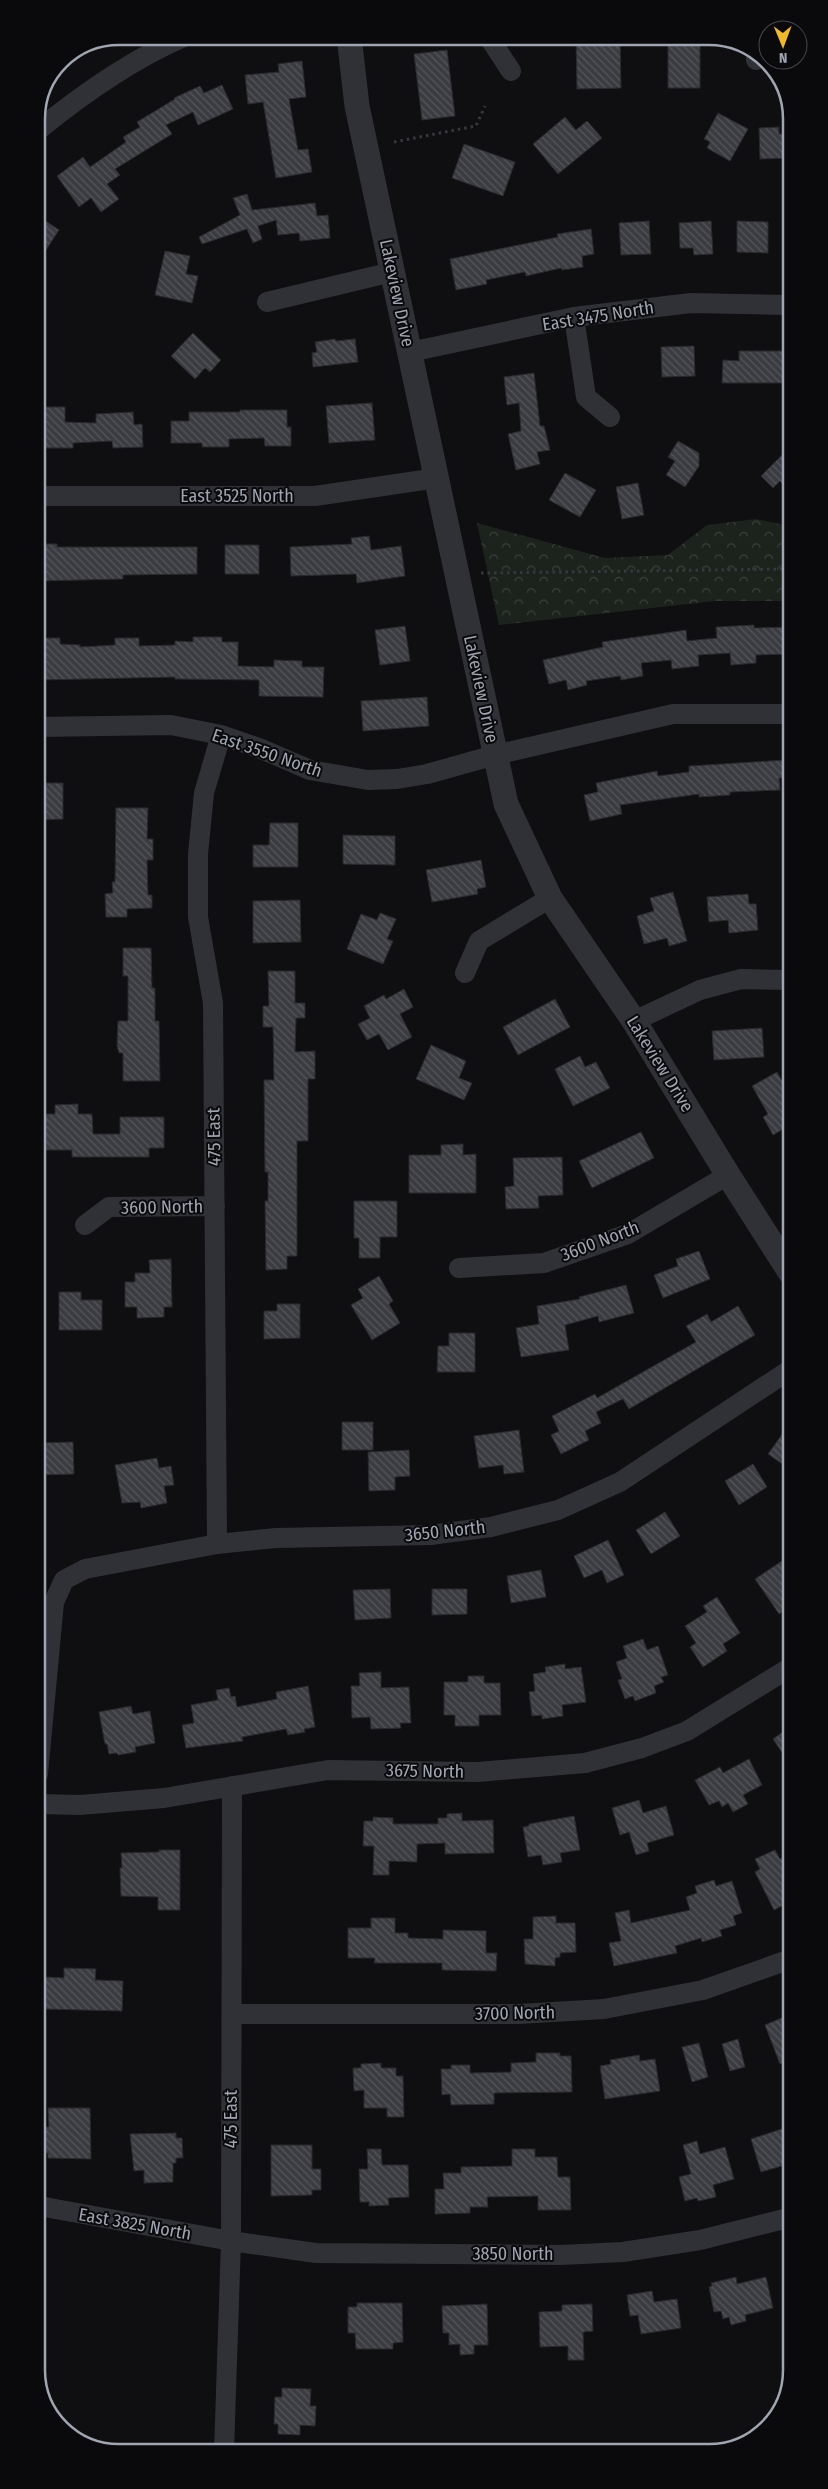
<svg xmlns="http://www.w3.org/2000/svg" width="828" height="2489" font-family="'Fira Sans Condensed',sans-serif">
<defs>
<pattern id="forest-crowns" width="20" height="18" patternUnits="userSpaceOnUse" patternTransform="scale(1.25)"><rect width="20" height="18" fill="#1c231d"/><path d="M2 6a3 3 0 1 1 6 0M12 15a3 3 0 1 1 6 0" fill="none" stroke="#3a403b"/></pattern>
<pattern id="building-back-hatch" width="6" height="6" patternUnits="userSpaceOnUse" patternTransform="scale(1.25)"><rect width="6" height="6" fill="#3b3c41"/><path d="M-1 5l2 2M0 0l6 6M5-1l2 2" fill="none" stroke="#54555a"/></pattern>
</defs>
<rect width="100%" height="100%" fill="#0f0f11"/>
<!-- forest -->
<path fill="url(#forest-crowns)" d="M 756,519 L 790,526 L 790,601 L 715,601 L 499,625 L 477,523 L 605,558 L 668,555 L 707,525 Z"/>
<!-- building -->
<path fill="url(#building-back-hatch)" stroke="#2a292d" d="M 576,36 L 620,36 L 621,88 L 577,89 Z
M 668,36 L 700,36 L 700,88 L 668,88 Z
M 447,50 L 455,116 L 422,120 L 414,54 Z
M 302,61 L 306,97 L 289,99 L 298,150 L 308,149 L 312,172 L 276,178 L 263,102 L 248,104 L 245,75 L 279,72 L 278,64 Z
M 222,85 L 233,109 L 198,125 L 193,112 L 166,125 L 172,134 L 115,169 L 120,175 L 107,184 L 119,199 L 101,212 L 91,198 L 79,207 L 57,176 L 83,157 L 90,167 L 126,142 L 123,137 L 140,127 L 137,122 L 175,99 L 174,98 L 200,86 L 204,93 Z
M 718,113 L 748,129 L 730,161 L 707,148 L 710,142 L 704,139 Z
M 565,117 L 576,130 L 587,121 L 602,138 L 558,174 L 533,144 Z
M 779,127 L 779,134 L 789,134 L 789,158 L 760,159 L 759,128 Z
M 464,144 L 515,162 L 503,196 L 452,178 Z
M 247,194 L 252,210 L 315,203 L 317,216 L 328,215 L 330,238 L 300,241 L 299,233 L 278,235 L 276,220 L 258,226 L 262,239 L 253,243 L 247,229 L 202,244 L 199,237 L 240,215 L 233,198 Z
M 37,215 L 59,230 L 37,264 Z
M 649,221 L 651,254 L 621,255 L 619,223 Z
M 711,221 L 713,254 L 694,255 L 693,248 L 680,248 L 679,223 Z
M 737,221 L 768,222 L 768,253 L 737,252 Z
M 591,229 L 594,254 L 582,256 L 583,267 L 562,270 L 561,268 L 526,276 L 525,272 L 486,280 L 487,284 L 456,290 L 450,259 L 558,237 L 557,234 Z
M 165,251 L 190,256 L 186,274 L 198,276 L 192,303 L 155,295 Z
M 193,333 L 221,360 L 210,372 L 205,368 L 195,379 L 171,356 Z
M 335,339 L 336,341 L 355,339 L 358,362 L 313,367 L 312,353 L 317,352 L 315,342 Z
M 694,346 L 695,376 L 662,377 L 661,347 Z
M 739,351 L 789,351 L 789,383 L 722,383 L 723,360 L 739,361 Z
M 534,373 L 540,426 L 544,426 L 550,450 L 537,452 L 540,464 L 516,470 L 508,434 L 521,431 L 519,403 L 507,405 L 504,377 Z
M 372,403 L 375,440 L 329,443 L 326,406 Z
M 37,407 L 65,407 L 65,422 L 96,423 L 96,414 L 133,412 L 134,425 L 142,424 L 143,447 L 113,448 L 112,441 L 73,443 L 73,448 L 37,448 Z
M 240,410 L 287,410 L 287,427 L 291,427 L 291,446 L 265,446 L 264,438 L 229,439 L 229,447 L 202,447 L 202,443 L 171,443 L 171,421 L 189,421 L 189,412 L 240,412 Z
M 678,441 L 699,453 L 699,466 L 685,487 L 666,475 L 675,461 L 668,457 Z
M 789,448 L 789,492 L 780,481 L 773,488 L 761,476 Z
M 565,473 L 596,490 L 580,517 L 549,500 Z
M 638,483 L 644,515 L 622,519 L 616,487 Z
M 369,536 L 371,550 L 401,546 L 405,576 L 357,583 L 356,574 L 291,576 L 290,547 L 352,544 L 351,538 Z
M 37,544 L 57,544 L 57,547 L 197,547 L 197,574 L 123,575 L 123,579 L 37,581 Z
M 225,545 L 259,545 L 259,574 L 225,574 Z
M 754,625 L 754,628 L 790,627 L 790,654 L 756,655 L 756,663 L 731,665 L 730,653 L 698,655 L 699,666 L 672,669 L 671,660 L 641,663 L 643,676 L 621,680 L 620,676 L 586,681 L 587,685 L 568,690 L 566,680 L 549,684 L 543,660 L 603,647 L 602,642 L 686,630 L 687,641 L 717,638 L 716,627 Z
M 405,626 L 410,661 L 380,665 L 375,630 Z
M 193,637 L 222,637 L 222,642 L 238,642 L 238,666 L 274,667 L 274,660 L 302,661 L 302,667 L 324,667 L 323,697 L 259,696 L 259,680 L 175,679 L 175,677 L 37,680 L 37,638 L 60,638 L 60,644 L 80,645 L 80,647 L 115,645 L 115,638 L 139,638 L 139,646 L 175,645 L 175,641 L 193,642 Z
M 427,697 L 429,726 L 363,731 L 361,701 Z
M 786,760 L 787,778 L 779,778 L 780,790 L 730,792 L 730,795 L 699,797 L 699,794 L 620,805 L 622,814 L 590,821 L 584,795 L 598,792 L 596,783 L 657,771 L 658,776 L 689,772 L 689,766 Z
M 37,783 L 63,783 L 63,819 L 37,820 Z
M 116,808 L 148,808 L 147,839 L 153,839 L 153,860 L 147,860 L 148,895 L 152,895 L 152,908 L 127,909 L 127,917 L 106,917 L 105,894 L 113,893 L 112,882 L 115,882 Z
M 270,823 L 298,823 L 298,867 L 253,867 L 253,845 L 269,845 Z
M 343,835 L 395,836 L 395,865 L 343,864 Z
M 481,860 L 486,887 L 477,889 L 478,894 L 432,902 L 426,870 Z
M 673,892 L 687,941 L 669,946 L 667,938 L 644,944 L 637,916 L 654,911 L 650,898 Z
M 748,894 L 749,904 L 756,904 L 758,930 L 729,933 L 728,920 L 709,922 L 707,897 Z
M 300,900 L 301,942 L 253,943 L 253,901 Z
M 380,913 L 396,919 L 387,939 L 393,941 L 383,964 L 347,949 L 361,914 L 377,920 Z
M 123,948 L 151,948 L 152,988 L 155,988 L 155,1021 L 159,1021 L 160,1081 L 123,1081 L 123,1053 L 119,1053 L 117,1046 L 118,1021 L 128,1021 L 128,976 L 123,976 Z
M 268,971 L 295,971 L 295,1003 L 305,1003 L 305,1018 L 296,1018 L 295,1052 L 315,1051 L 315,1079 L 308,1079 L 308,1141 L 297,1141 L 297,1256 L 287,1256 L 287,1269 L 266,1270 L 265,1201 L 268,1201 L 268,1172 L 265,1172 L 264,1080 L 274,1080 L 273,1027 L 263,1027 L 263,1006 L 269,1006 Z
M 404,989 L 413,1007 L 400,1014 L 412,1037 L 388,1050 L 379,1034 L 367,1040 L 358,1024 L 370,1018 L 364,1006 L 384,995 L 386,999 Z
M 555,999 L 570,1027 L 518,1055 L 503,1027 Z
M 762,1028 L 764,1057 L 714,1060 L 712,1031 Z
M 431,1045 L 466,1061 L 459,1078 L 472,1083 L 464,1100 L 416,1079 Z
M 580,1056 L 585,1067 L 596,1062 L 610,1088 L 573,1106 L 555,1069 Z
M 777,1072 L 790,1095 L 790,1125 L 773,1135 L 763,1117 L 768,1114 L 752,1086 Z
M 78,1104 L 78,1114 L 92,1114 L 93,1134 L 120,1134 L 120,1117 L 164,1117 L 164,1148 L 149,1148 L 149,1157 L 72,1157 L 72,1150 L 46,1150 L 45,1114 L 55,1114 L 55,1105 Z
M 641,1132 L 654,1158 L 592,1188 L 579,1161 Z
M 463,1144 L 463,1155 L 476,1154 L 476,1193 L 409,1193 L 409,1155 L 441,1155 L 441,1145 Z
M 562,1157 L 563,1195 L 538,1196 L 539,1208 L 506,1209 L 505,1187 L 514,1186 L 513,1158 Z
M 354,1201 L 397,1201 L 397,1237 L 380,1237 L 380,1258 L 359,1258 L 359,1238 L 354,1238 Z
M 699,1251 L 710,1279 L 663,1298 L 654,1275 L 678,1266 L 676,1259 Z
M 171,1259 L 172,1307 L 164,1307 L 164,1317 L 137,1318 L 137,1307 L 125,1307 L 125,1282 L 135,1282 L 135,1273 L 150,1273 L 149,1260 Z
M 379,1276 L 393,1301 L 389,1304 L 400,1323 L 372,1340 L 351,1305 L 363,1298 L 358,1289 Z
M 626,1285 L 634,1313 L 599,1322 L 598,1316 L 565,1325 L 569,1350 L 521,1357 L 516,1328 L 539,1324 L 537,1306 L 580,1299 L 579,1297 Z
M 59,1292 L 81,1292 L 81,1300 L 102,1300 L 102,1330 L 59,1330 Z
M 277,1304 L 300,1304 L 300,1338 L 264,1339 L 264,1311 L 277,1311 Z
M 738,1306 L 755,1335 L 629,1409 L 623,1399 L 596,1412 L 601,1423 L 585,1431 L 589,1440 L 561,1454 L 551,1435 L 559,1431 L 552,1416 L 595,1394 L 597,1398 L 696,1342 L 686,1326 L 707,1314 L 711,1322 Z
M 449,1333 L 475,1333 L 475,1372 L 437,1372 L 438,1346 L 449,1346 Z
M 342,1422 L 373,1422 L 373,1450 L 342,1450 Z
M 791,1422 L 791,1470 L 768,1454 Z
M 519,1430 L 524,1472 L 504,1474 L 503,1465 L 479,1468 L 474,1436 Z
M 73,1442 L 74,1474 L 38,1475 L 38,1443 Z
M 409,1450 L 410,1476 L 395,1477 L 395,1490 L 369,1491 L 368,1452 Z
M 157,1458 L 159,1468 L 171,1466 L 174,1485 L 164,1486 L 167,1503 L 141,1508 L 140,1502 L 122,1503 L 115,1465 Z
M 753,1464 L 767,1487 L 739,1505 L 725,1481 Z
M 665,1512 L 680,1536 L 651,1554 L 636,1530 Z
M 608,1540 L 624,1575 L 607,1583 L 602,1570 L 584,1578 L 574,1556 Z
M 782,1561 L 791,1574 L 791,1606 L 779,1614 L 755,1579 Z
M 541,1570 L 546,1597 L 511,1603 L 507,1576 Z
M 390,1589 L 391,1618 L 355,1620 L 353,1590 Z
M 432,1589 L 467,1589 L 467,1614 L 432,1615 Z
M 717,1597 L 740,1633 L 723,1644 L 727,1651 L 703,1667 L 690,1647 L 696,1643 L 685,1626 L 707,1612 L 703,1606 Z
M 643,1639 L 647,1650 L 658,1646 L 668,1675 L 661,1677 L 664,1682 L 654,1686 L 656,1693 L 635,1701 L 633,1696 L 625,1699 L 618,1680 L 622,1679 L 616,1662 L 627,1658 L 623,1646 Z
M 565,1664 L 565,1669 L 581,1667 L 586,1702 L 562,1705 L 563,1716 L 542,1719 L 542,1715 L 532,1716 L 529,1692 L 535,1691 L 533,1674 L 546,1672 L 545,1667 Z
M 381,1672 L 381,1688 L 409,1687 L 411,1723 L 400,1723 L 401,1728 L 371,1729 L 370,1717 L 352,1718 L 351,1686 L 360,1686 L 359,1673 Z
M 468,1676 L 484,1676 L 484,1683 L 500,1683 L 501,1715 L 479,1715 L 479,1726 L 455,1726 L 455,1715 L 444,1715 L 444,1682 L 468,1682 Z
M 308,1686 L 315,1727 L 304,1729 L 305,1732 L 288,1735 L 286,1729 L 242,1737 L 243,1741 L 186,1748 L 182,1725 L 194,1723 L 191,1705 L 218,1700 L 216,1690 L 229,1688 L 231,1697 L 235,1696 L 237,1707 L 277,1699 L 276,1692 Z
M 131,1706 L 133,1714 L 150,1711 L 155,1743 L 135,1747 L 136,1752 L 118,1755 L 117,1753 L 109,1754 L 107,1744 L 105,1744 L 99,1712 Z
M 791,1726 L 791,1766 L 773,1739 Z
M 749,1759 L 762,1785 L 743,1795 L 748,1804 L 733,1812 L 728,1803 L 722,1807 L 719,1801 L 709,1805 L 695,1780 L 720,1767 L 723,1773 Z
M 639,1800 L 643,1813 L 666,1806 L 674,1835 L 647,1843 L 649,1851 L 636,1855 L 629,1832 L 620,1835 L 612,1808 Z
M 462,1813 L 462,1821 L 493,1820 L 494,1853 L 445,1854 L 445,1843 L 417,1844 L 417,1862 L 389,1861 L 389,1875 L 373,1875 L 374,1846 L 363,1846 L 364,1821 L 373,1821 L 373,1817 L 393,1818 L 393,1824 L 438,1824 L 438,1818 L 447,1818 L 447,1814 Z
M 574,1816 L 580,1850 L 560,1853 L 562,1862 L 543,1865 L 541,1855 L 528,1857 L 523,1827 L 529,1826 L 529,1824 Z
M 159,1850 L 180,1850 L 180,1910 L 158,1910 L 158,1897 L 121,1896 L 120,1868 L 122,1868 L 121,1853 L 159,1852 Z
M 775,1850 L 780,1859 L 791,1853 L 791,1901 L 774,1910 L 755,1872 L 760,1869 L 755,1859 Z
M 714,1880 L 716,1886 L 732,1881 L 742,1913 L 733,1916 L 736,1925 L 720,1930 L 722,1936 L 702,1942 L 701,1938 L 675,1946 L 677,1953 L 614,1966 L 609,1943 L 621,1941 L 615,1913 L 629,1910 L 631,1923 L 690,1910 L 686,1897 L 697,1893 L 695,1886 Z
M 556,1916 L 556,1923 L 575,1923 L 576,1952 L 560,1953 L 560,1957 L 555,1958 L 555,1966 L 525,1964 L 524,1939 L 533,1939 L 533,1917 Z
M 371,1918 L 395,1918 L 395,1933 L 408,1933 L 408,1938 L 443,1939 L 443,1930 L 486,1931 L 486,1953 L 497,1953 L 496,1971 L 442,1970 L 442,1963 L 374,1963 L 375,1958 L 348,1958 L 348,1928 L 371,1928 Z
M 64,1968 L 96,1969 L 95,1980 L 123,1981 L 122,2011 L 44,2009 L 45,1977 L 64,1978 Z
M 791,2014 L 791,2060 L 780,2064 L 765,2025 Z
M 738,2039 L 745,2067 L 730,2071 L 722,2044 Z
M 699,2043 L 708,2077 L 692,2082 L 682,2047 Z
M 536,2053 L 560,2053 L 560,2056 L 571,2056 L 572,2092 L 494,2093 L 494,2104 L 451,2105 L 450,2094 L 442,2095 L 441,2069 L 451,2069 L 451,2065 L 470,2065 L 470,2073 L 511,2072 L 511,2063 L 536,2062 Z
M 639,2055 L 640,2061 L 655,2059 L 660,2091 L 605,2099 L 600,2066 L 611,2064 L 610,2060 Z
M 381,2063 L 381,2068 L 396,2068 L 396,2076 L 403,2076 L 404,2117 L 387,2117 L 387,2108 L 364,2108 L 364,2090 L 354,2091 L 353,2068 L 361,2068 L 361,2064 Z
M 48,2108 L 90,2108 L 91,2159 L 48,2158 L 48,2153 L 39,2154 L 39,2127 L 49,2127 Z
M 788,2127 L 791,2138 L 792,2163 L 761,2172 L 751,2139 Z
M 176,2133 L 176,2138 L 182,2138 L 183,2158 L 176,2158 L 176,2163 L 173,2163 L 173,2182 L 144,2183 L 144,2170 L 134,2171 L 130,2134 Z
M 697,2141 L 700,2154 L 725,2147 L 734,2179 L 713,2185 L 716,2197 L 698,2201 L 697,2198 L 685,2201 L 679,2177 L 691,2174 L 683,2145 Z
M 271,2145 L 312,2145 L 312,2169 L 321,2169 L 321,2190 L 312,2190 L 312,2195 L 271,2196 Z
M 367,2149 L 381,2149 L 382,2165 L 408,2165 L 409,2197 L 388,2198 L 389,2205 L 369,2206 L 369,2202 L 360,2202 L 359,2169 L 368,2169 Z
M 512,2149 L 535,2149 L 535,2157 L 557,2157 L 558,2177 L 570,2177 L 571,2210 L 538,2210 L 538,2196 L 487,2197 L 488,2207 L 470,2207 L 470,2213 L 435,2214 L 435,2189 L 444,2189 L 443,2173 L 461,2173 L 461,2167 L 512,2166 Z
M 736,2277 L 737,2284 L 766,2277 L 773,2308 L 745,2315 L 746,2321 L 731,2325 L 729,2317 L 723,2319 L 721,2311 L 714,2312 L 709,2287 L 712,2286 L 711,2283 Z
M 652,2291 L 654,2302 L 677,2299 L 681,2328 L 641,2334 L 638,2315 L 630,2316 L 627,2295 Z
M 357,2303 L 402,2303 L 403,2342 L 393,2343 L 393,2349 L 356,2349 L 355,2333 L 348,2333 L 348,2307 L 357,2307 Z
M 487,2304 L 488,2345 L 474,2345 L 474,2354 L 460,2355 L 460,2344 L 449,2345 L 449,2333 L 443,2333 L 442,2306 Z
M 592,2304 L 593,2331 L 583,2332 L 584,2360 L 568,2360 L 568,2346 L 540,2347 L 539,2312 L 562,2311 L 562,2305 Z
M 282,2388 L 311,2389 L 310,2406 L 316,2406 L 315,2426 L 300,2425 L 300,2435 L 278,2434 L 278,2424 L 274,2424 L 275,2397 L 282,2397 Z"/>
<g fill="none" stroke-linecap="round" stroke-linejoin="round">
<!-- path -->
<path stroke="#36383d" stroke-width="3" stroke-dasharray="2.5 4" stroke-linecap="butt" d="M 394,142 L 476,126 L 485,106
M 481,573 L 790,569"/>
<!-- minor -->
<path stroke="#303136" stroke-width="20" d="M 488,36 L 511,71
M 756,60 L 759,55
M 36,132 C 81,95 132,59 186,36
M 267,302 L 392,272
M 574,317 L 586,397 L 610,417
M 410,352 L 574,317 L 691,303 L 789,305
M 37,496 L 315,496 L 437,478
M 37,727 L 171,725 L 221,735 L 259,748 L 310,770 L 368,780 L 397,779 L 427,774 L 495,755 L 673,714 L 790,714
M 465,973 L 479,941 L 550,898
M 634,1021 L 700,990 L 741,979 L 790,980
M 85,1225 L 109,1207 L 215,1206
M 459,1268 L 544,1263 L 628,1234 L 728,1175
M 217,1544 L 213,1003 L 198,917 L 198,854 L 204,793 L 221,735
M 38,1774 L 54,1602 L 64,1580 L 85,1569 L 217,1544 L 276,1538 L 430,1535 L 491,1527 L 558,1510 L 620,1482 L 791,1369
M 38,1804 L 80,1805 L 164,1798 L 328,1770 L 478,1772 L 585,1763 L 642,1748 L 687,1731 L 791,1667
M 232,2014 L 519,2014 L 604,2009 L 703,1990 L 791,1959
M 39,2206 L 231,2241 L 316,2253 L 560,2255 L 623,2252 L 700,2240 L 792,2217
M 224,2452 L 231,2241 L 232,1786"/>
<!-- tertiary -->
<path stroke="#303136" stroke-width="25" d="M 349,36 L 357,106 L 506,804 L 550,898 L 634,1021 L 728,1175 L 790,1272"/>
</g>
<g text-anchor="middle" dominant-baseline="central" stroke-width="4" stroke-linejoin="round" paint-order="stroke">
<!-- street labels -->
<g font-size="18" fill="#a0a5b2" stroke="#0a0a0c">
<text transform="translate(397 293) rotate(78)">Lakeview Drive</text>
<text transform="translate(598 316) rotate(-9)">East 3475 North</text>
<text x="237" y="496">East 3525 North</text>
<text transform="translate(481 689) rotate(78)">Lakeview Drive</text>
<text transform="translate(267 753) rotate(19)">East 3550 North</text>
<text transform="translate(660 1064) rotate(58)">Lakeview Drive</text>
<text transform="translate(214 1137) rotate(-91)">475 East</text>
<text transform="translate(162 1207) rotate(-1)">3600 North</text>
<text transform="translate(600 1241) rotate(-21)">3600 North</text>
<text transform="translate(445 1531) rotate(-6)">3650 North</text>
<text transform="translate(425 1771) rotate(1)">3675 North</text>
<text transform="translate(515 2013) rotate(-1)">3700 North</text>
<text transform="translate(231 2119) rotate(-90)">475 East</text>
<text transform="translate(135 2224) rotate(10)">East 3825 North</text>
<text x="513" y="2254">3850 North</text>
</g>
</g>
<!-- crop -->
<path d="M0 0H828V2489H0ZM119 45H709A74 74 0 0 1 783 119V2370A74 74 0 0 1 709 2444H119A74 74 0 0 1 45 2370V119A74 74 0 0 1 119 45Z" fill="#0a0a0c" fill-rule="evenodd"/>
<path fill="none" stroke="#a0a5b2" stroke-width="2.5" d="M119 45H709A74 74 0 0 1 783 119V2370A74 74 0 0 1 709 2444H119A74 74 0 0 1 45 2370V119A74 74 0 0 1 119 45Z"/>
<!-- north arrow -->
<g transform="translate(783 45) rotate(179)"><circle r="24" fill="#0a0a0c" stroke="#46484e"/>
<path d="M0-4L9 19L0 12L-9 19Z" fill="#f2b926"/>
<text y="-8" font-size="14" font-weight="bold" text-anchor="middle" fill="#a0a5b2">N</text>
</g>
</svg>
